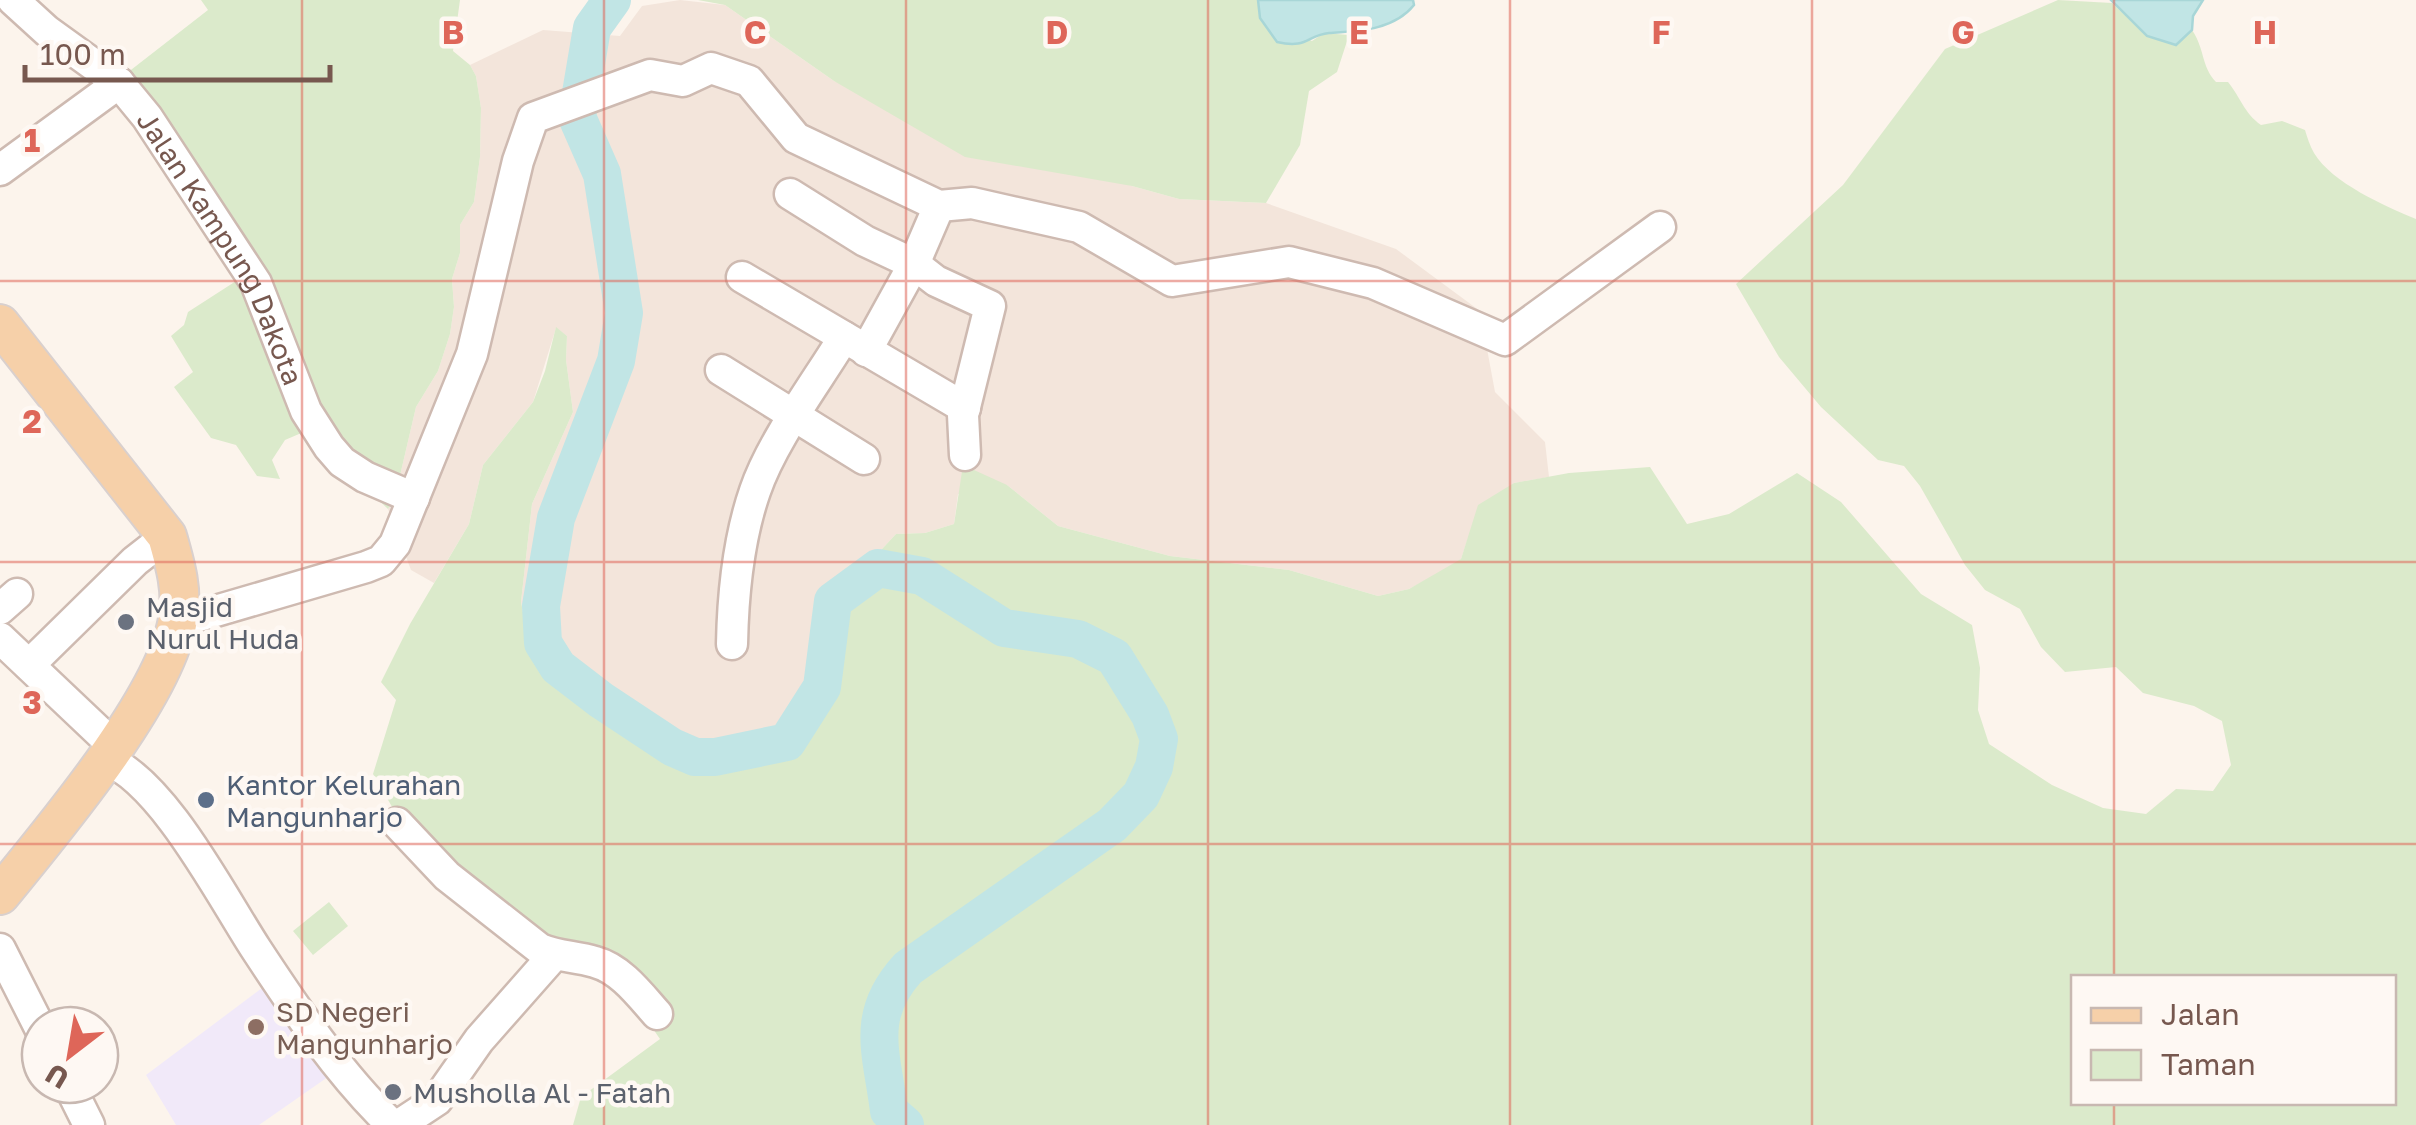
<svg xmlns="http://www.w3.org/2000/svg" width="2416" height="1125" font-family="'Golos Text',sans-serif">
<rect width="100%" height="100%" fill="#fcf4ec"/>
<!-- residential -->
<path fill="#f3e5db" d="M 680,0 L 725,5 L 834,81 L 1132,186 L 1179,199 L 1266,203 L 1396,249 L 1480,311 L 1495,392 L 1545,442 L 1549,477 L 1514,483 L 1468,538 L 1461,559 L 1451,567 L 1409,589 L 1378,596 L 1289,570 L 1170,556 L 1058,526 L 1007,485 L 958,494 L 954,524 L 925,533 L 896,534 L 882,549 L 876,582 L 846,603 L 836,643 L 834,682 L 817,723 L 784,758 L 728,768 L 676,762 L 604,724 L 532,657 L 521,602 L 532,504 L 573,412 L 566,360 L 567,336 L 556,328 L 533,402 L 483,465 L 469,524 L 434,583 L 411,570 L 388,509 L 395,497 L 416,407 L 438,371 L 450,334 L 454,307 L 452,279 L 460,253 L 460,225 L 474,202 L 480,157 L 481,108 L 476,76 L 470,65 L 543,30 L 620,36 L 642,6 Z"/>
<!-- education -->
<path fill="#f1e9f9" d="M 270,982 L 335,1072 L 259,1125 L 176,1125 L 146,1075 Z"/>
<!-- green -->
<path fill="#dbeacb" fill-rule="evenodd" d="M 201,0 L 460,0 L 453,51 L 470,65 L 476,76 L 481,108 L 480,157 L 474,202 L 460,225 L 460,253 L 452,279 L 454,307 L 450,334 L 438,371 L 416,407 L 395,497 L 388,509 L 306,431 L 285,440 L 272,460 L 280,479 L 257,476 L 236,445 L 211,438 L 174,387 L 193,372 L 171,336 L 184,325 L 188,312 L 233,283 L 252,266 L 127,73 L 208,10 Z
M 698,0 L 1258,0 L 1260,18 L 1312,41 L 1324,33 L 1349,35 L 1337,72 L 1309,91 L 1300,145 L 1266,203 L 1179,199 L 1132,186 L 965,157 L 834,81 L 725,5 Z
M 2058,0 L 2112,3 L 2147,36 L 2176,45 L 2192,30 C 2205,49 2201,66 2216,82 L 2228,82 C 2241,98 2244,113 2261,125 L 2282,121 L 2305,130 C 2307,137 2310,146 2314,153 C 2332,183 2385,206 2416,219 L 2416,1125 L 573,1125 L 581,1097 L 660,1039 L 604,958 L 567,959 L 402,824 L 373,774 L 396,700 L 381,682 L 410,624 L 469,524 L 483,465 L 533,402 L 545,371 L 556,327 L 567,336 L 566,360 L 573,412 L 532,504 L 521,602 L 532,657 L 604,724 L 676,762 L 728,768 L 785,757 L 817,723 L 833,682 L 836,643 L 846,603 L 876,582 L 882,549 L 896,534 L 925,533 L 954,524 L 963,465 L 1007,485 L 1058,526 L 1170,556 L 1289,570 L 1378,596 L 1409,589 L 1461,559 L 1478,505 L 1514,483 L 1569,473 L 1650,467 L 1687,524 L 1729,514 L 1797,473 L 1841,502 L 1921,594 L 1972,625 L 1980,668 L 1978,710 L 1989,744 L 2052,785 L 2103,808 L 2146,814 L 2176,789 L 2213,791 L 2231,765 L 2222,721 L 2194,706 L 2143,693 L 2116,667 L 2065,672 L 2041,647 L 2020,609 L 1985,590 L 1965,565 L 1920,486 L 1904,466 L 1878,460 L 1821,407 L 1779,357 L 1736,284 L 1843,185 L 1945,49 ZM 2074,978 L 2394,978 L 2394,1102 L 2074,1102 Z
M 329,902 L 348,926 L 313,955 L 293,931 Z"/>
<!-- water -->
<path fill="#c1e5e5" stroke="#a8d6d7" stroke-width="2.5" d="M 1258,0 L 1413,0 L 1414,5 C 1394,30 1360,31 1329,33 C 1307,35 1308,49 1277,42 L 1260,18 Z
M 2111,0 L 2203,0 L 2193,16 L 2192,30 L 2176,45 L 2147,36 Z"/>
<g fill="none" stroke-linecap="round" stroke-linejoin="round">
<!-- river -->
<path stroke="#c1e5e5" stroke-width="38" d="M 612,0 L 592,28 L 577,117 L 602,174 L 624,313 L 616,361 L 556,518 L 541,606 L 543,643 L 558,667 L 601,700 L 672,747 L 695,757 L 715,757 L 787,742 L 822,687 L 833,601 L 878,568 L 922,576 L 1004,628 L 1078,639 L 1114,657 L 1150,715 L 1159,739 L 1154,767 L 1141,795 L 1112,825 L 908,968 C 864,1016 882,1053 889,1111 L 905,1125"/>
<defs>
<g id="minor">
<path id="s1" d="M 13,0 L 47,31 L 119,83 L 147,117 L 256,283 L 306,411 L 329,447 L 342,462 L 365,477 L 414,498"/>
<path d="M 0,170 L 119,83"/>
<path d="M 790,194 L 865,241 L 914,264 L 936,281 L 990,306 L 963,415 L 965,455"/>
<path d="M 742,277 L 965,408"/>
<path d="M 866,351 L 914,264 L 939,206"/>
<path d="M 721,370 L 864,459"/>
<path d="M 0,609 L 17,594"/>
<path d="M 178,622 L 366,567 L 381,561 L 395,544 L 472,354 L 518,161 L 533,118 L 650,75 L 683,81 L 711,68 L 749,81 L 796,138 L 939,206 L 972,203 L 1079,227 L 1172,281 L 1289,262 L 1373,283 L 1505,340 L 1660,227"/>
<path d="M 0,638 L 114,746"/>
<path d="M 732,644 C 733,592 738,540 755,491 C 772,441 816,383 844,337"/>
<path d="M 29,665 L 135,561 L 167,536"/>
<path d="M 105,759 C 163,781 222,897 256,949 C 296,1010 339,1074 392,1125"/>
<path d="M 397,823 L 447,876 L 540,949 C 558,957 576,956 595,962 C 621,969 640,995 657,1014"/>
<path d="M 0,949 L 40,1028"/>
<path d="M 69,1085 L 89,1125"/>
<path d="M 399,1125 L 437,1100 L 479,1040 L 554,955"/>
</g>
<path id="major" d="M 0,324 L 167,536 C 175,564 183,590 178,619 C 165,698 52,831 0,895"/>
</defs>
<!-- minor casing -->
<use href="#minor" stroke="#cebab1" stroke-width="35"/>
<!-- major casing -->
<use href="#major" stroke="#d9d0ce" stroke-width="42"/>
<!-- minor -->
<use href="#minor" stroke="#fff" stroke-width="30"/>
<!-- major -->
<use href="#major" stroke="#f6d0a9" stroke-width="38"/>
</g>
<!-- grid -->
<path fill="none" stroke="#de6659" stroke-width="2.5" stroke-opacity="0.55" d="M 302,0 L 302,1125M 604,0 L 604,1125M 906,0 L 906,1125M 1208,0 L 1208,1125M 1510,0 L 1510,1125M 1812,0 L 1812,1125M 2114,0 L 2114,978M 0,281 L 2416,281M 0,562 L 2416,562M 0,844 L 2416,844M 2114,1102 L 2114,1125"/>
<!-- markers -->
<g fill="#6b7280" stroke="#fef8f3" stroke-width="4">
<circle cx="126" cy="622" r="10"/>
<circle cx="393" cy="1092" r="10"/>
</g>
<circle fill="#5c6f8a" stroke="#fef8f3" stroke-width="4" cx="206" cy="800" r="10"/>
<circle fill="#8d6e63" stroke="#fef8f3" stroke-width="4" cx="256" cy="1027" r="10"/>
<g text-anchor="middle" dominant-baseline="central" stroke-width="9" stroke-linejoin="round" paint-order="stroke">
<!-- street labels -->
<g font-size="28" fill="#77584f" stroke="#fef8f3">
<text stroke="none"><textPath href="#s1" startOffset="330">Jalan Kampung Dakota</textPath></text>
</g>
<!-- worship labels -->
<g font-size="28" fill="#5b616d" stroke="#fef8f3" text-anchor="start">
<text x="146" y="606">Masjid<tspan x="146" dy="32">Nurul Huda</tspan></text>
<text x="413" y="1092">Musholla Al - Fatah</text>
</g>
<!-- service labels -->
<g font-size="28" fill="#4e5e75" stroke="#fef8f3" text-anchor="start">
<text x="226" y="784">Kantor Kelurahan<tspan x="226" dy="32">Mangunharjo</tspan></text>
</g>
<!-- education labels -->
<g font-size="28" fill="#785e54" stroke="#fef8f3" text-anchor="start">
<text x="276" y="1011">SD Negeri<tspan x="276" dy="32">Mangunharjo</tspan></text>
</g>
</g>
<g font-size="32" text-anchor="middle" font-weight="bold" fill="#de6659" stroke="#fef8f3" stroke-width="9" stroke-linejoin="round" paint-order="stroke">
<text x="453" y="44">B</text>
<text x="755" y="44">C</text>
<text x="1057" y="44">D</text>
<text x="1359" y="44">E</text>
<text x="1661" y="44">F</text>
<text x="1963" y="44">G</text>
<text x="2265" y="44">H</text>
<text x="32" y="152">1</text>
<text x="32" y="433">2</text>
<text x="32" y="714">3</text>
</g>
<!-- legend -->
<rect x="2071" y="975" width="325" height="130" fill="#fef8f3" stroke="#c8b8b1" stroke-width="2.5"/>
<rect x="2091" y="1008" width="50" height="15" fill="#f6d0a9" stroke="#c8b8b1" stroke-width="2.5"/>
<text x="2161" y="1025" font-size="30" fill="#77584f">Jalan</text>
<rect x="2091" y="1050" width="50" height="30" fill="#dbeacb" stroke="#c8b8b1" stroke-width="2.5"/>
<text x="2161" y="1075" font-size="30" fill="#77584f">Taman</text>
<!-- north arrow -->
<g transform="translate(70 1055) rotate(211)"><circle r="48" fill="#fef8f3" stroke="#c8b8b1" stroke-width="2.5"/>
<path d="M0-8L18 38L0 25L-18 38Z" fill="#de6659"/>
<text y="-15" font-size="28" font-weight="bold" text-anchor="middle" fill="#77584f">U</text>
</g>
<!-- scale -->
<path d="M25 65v15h305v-15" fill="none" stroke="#77584f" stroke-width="5"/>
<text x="40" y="65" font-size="30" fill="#77584f" stroke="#fef8f3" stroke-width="8" paint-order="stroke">100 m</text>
</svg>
